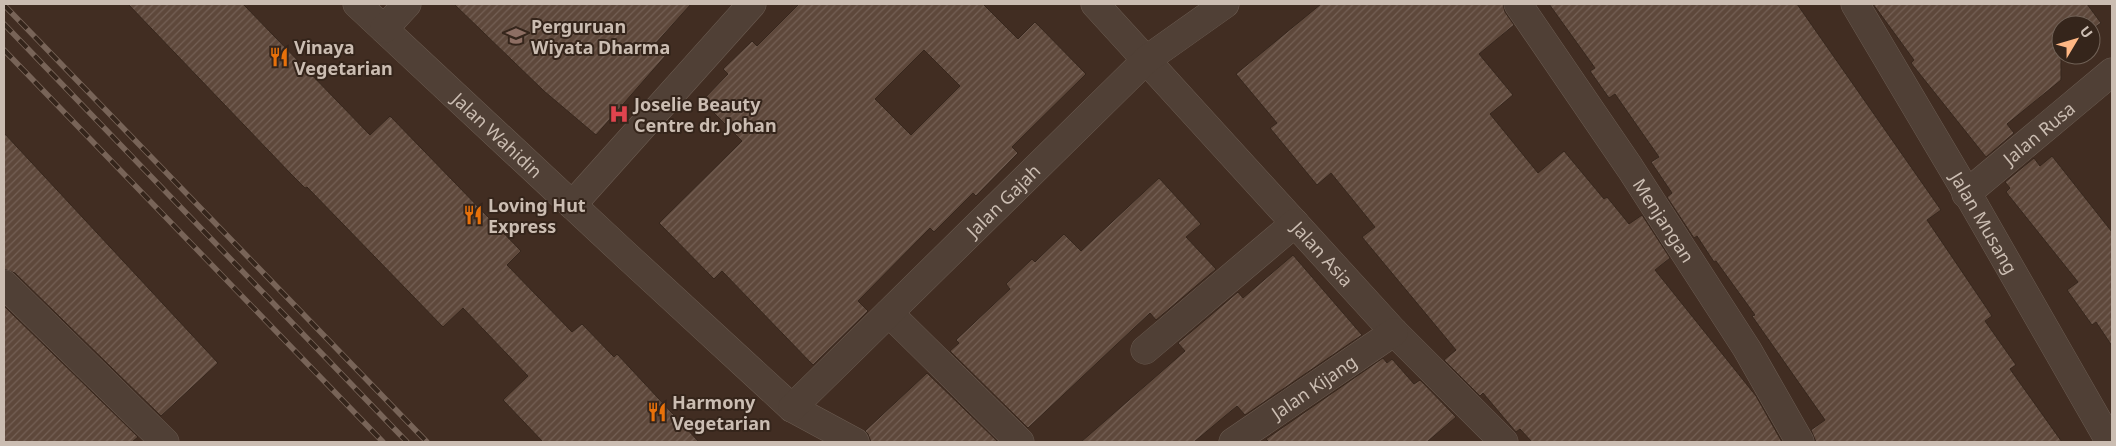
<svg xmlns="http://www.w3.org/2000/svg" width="2116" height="446" font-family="'Noto Sans',sans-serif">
<defs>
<pattern id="building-hatch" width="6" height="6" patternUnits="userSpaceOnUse" patternTransform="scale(1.25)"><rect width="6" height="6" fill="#5e483b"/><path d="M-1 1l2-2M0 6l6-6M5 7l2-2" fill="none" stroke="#746055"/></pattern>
</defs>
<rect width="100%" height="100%" fill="#412d22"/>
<!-- building -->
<path fill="url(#building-hatch)" stroke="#37271d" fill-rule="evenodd" d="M 128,4 L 243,4 L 370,135 L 390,116 L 521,251 L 507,265 L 572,332 L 582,324 L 614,357 L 617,354 L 699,442 L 543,442 L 503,400 L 528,376 L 463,308 L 443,327 L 307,187 L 305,188 L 291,174 Z
M 454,4 L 691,4 L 655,44 L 667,54 L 596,135 L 544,91 Z
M 799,4 L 983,4 L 1018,39 L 1035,22 L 1086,74 L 1012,147 L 1018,153 L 976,196 L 973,193 L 934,232 L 930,228 L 858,301 L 868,311 L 813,365 L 722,271 L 714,279 L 659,223 L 742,141 L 702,101 L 728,74 L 723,69 L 752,41 L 757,46 ZM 924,50 L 960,86 L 911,135 L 875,99 Z
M 1321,4 L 1503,4 L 1505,12 L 1514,25 L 1479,54 L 1513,95 L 1490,114 L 1538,173 L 1564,151 L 1604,199 L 1607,197 L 1629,224 L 1642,215 L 1670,258 L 1655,270 L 1756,396 L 1782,442 L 1532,442 L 1520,429 L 1516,432 L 1483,393 L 1480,396 L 1444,360 L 1456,350 L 1362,237 L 1375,227 L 1331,173 L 1317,185 L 1270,128 L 1277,123 L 1236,74 Z
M 1549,4 L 1797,4 L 1941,210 L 1927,220 L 1992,316 L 1985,321 L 2016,365 L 2010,369 L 2062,442 L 1816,442 L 1811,430 L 1825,420 L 1752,316 L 1755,315 L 1716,261 L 1714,262 L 1697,236 L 1694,238 L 1667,197 L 1672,193 L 1651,162 L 1659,157 L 1615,94 L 1609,98 L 1590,71 L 1595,68 Z
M 1873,4 L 2087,4 L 2101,23 L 2091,30 L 2091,25 L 2061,25 L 2061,80 L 2007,124 L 2014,133 L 1986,157 L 1911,63 L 1914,60 Z
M 4,133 L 218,363 L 161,416 L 15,273 L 4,269 Z
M 2052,156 L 2112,232 L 2112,346 L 2096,322 L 2092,325 L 2067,290 L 2078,282 L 2006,192 L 2010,188 L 2005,182 L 2034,158 L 2040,166 Z
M 1159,178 L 1201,224 L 1186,237 L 1216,269 L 1156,320 L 1150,313 L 1028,428 L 950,351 L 959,343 L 956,340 L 1010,289 L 1006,284 L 1032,259 L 1035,262 L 1064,234 L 1081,251 Z
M 1293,255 L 1362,335 L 1245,415 L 1237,406 L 1194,442 L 1081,442 L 1185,351 L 1178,343 L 1238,292 L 1243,298 Z
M 4,306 L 138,437 L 132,442 L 4,442 Z
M 1383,358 L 1387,363 L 1392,359 L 1414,384 L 1420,380 L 1456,417 L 1427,442 L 1269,442 L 1266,439 Z
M 927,373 L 998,442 L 871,442 L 868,434 L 865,431 Z"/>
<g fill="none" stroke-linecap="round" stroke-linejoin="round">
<defs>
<g id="minor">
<path id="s1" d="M 357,4 L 627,256 L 792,408 L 855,442"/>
<path id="s2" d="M 1095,4 L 1394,332 L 1504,442"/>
<path id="s3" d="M 1518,4 L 1630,168 L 1747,349 L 1800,442"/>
<path id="s4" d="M 1855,4 L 1973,203 L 2110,442"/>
<path d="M 384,29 L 407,4"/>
<path id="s5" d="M 1966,194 L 2112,72"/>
<path d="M 572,205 L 752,4"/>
<path d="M 4,284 L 165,442"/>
<path d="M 889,313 L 1020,442"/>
<path d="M 1145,350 L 1295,223"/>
<path id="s6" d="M 792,408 L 1146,60 L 1225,4"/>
<path id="s7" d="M 1233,442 L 1394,332"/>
</g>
</defs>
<!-- minor casing -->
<use href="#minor" stroke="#6b5b51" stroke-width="29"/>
<!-- minor -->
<use href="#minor" stroke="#504036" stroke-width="28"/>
<defs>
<path id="rail" d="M 4,5 L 427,442
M 4,24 L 407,442
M 4,50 L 383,442"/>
</defs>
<!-- rail casing -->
<use href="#rail" stroke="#786458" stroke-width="5.5"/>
<!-- rail -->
<use href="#rail" stroke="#35251b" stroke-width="4" stroke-dasharray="11" stroke-linecap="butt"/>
</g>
<!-- icons -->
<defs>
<symbol id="school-bare" viewBox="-9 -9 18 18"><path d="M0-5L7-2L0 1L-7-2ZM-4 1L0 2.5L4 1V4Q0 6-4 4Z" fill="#8d6e63" stroke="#35251b" stroke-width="2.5" paint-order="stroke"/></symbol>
<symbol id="restaurant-bare" viewBox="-9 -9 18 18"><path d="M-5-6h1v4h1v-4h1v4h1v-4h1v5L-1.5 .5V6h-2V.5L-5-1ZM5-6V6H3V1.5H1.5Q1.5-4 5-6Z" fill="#e8710a" stroke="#35251b" stroke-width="2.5" paint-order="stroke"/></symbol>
<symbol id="hospital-bare" viewBox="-9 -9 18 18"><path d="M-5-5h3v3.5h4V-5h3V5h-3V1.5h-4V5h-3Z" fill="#e0444e" stroke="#35251b" stroke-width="2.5" paint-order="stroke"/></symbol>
</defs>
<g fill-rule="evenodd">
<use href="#school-bare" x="502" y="22" width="28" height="28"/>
<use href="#restaurant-bare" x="265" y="43" width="28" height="28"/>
<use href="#hospital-bare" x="605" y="100" width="28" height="28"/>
<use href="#restaurant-bare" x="459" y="201" width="28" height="28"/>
<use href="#restaurant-bare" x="643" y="398" width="28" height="28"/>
</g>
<g text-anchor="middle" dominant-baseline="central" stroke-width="4" stroke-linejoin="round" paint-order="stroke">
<!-- poi labels -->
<g font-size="18" font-weight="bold" fill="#cbbdb2" stroke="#35251b" text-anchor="start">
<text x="531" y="26">Perguruan<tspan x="531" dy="21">Wiyata Dharma</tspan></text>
<text x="294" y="47">Vinaya<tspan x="294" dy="21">Vegetarian</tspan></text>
<text x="634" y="104">Joselie Beauty<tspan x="634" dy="21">Centre dr. Johan</tspan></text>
<text x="488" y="205">Loving Hut<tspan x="488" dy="21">Express</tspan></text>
<text x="672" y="402">Harmony<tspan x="672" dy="21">Vegetarian</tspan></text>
</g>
<!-- street labels -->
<g font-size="18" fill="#cbbdb2" stroke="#35251b">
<text stroke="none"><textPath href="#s5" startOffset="95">Jalan Rusa</textPath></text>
<text stroke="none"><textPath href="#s1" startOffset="192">Jalan Wahidin</textPath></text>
<text stroke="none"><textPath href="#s6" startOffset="296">Jalan Gajah</textPath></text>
<text stroke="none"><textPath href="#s3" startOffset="261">Menjangan</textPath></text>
<text stroke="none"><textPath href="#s4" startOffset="254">Jalan Musang</textPath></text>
<text stroke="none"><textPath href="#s2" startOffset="338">Jalan Asia</textPath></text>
<text stroke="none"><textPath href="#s7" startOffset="98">Jalan Kijang</textPath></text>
</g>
</g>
<!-- border -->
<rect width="2116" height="446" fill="none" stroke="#cbbdb2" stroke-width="10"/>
<!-- north arrow -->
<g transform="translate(2076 40) rotate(52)"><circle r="24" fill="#35251b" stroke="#716257"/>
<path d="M0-4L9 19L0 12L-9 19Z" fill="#ffb784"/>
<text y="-8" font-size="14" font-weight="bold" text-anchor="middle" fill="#cbbdb2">U</text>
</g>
</svg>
